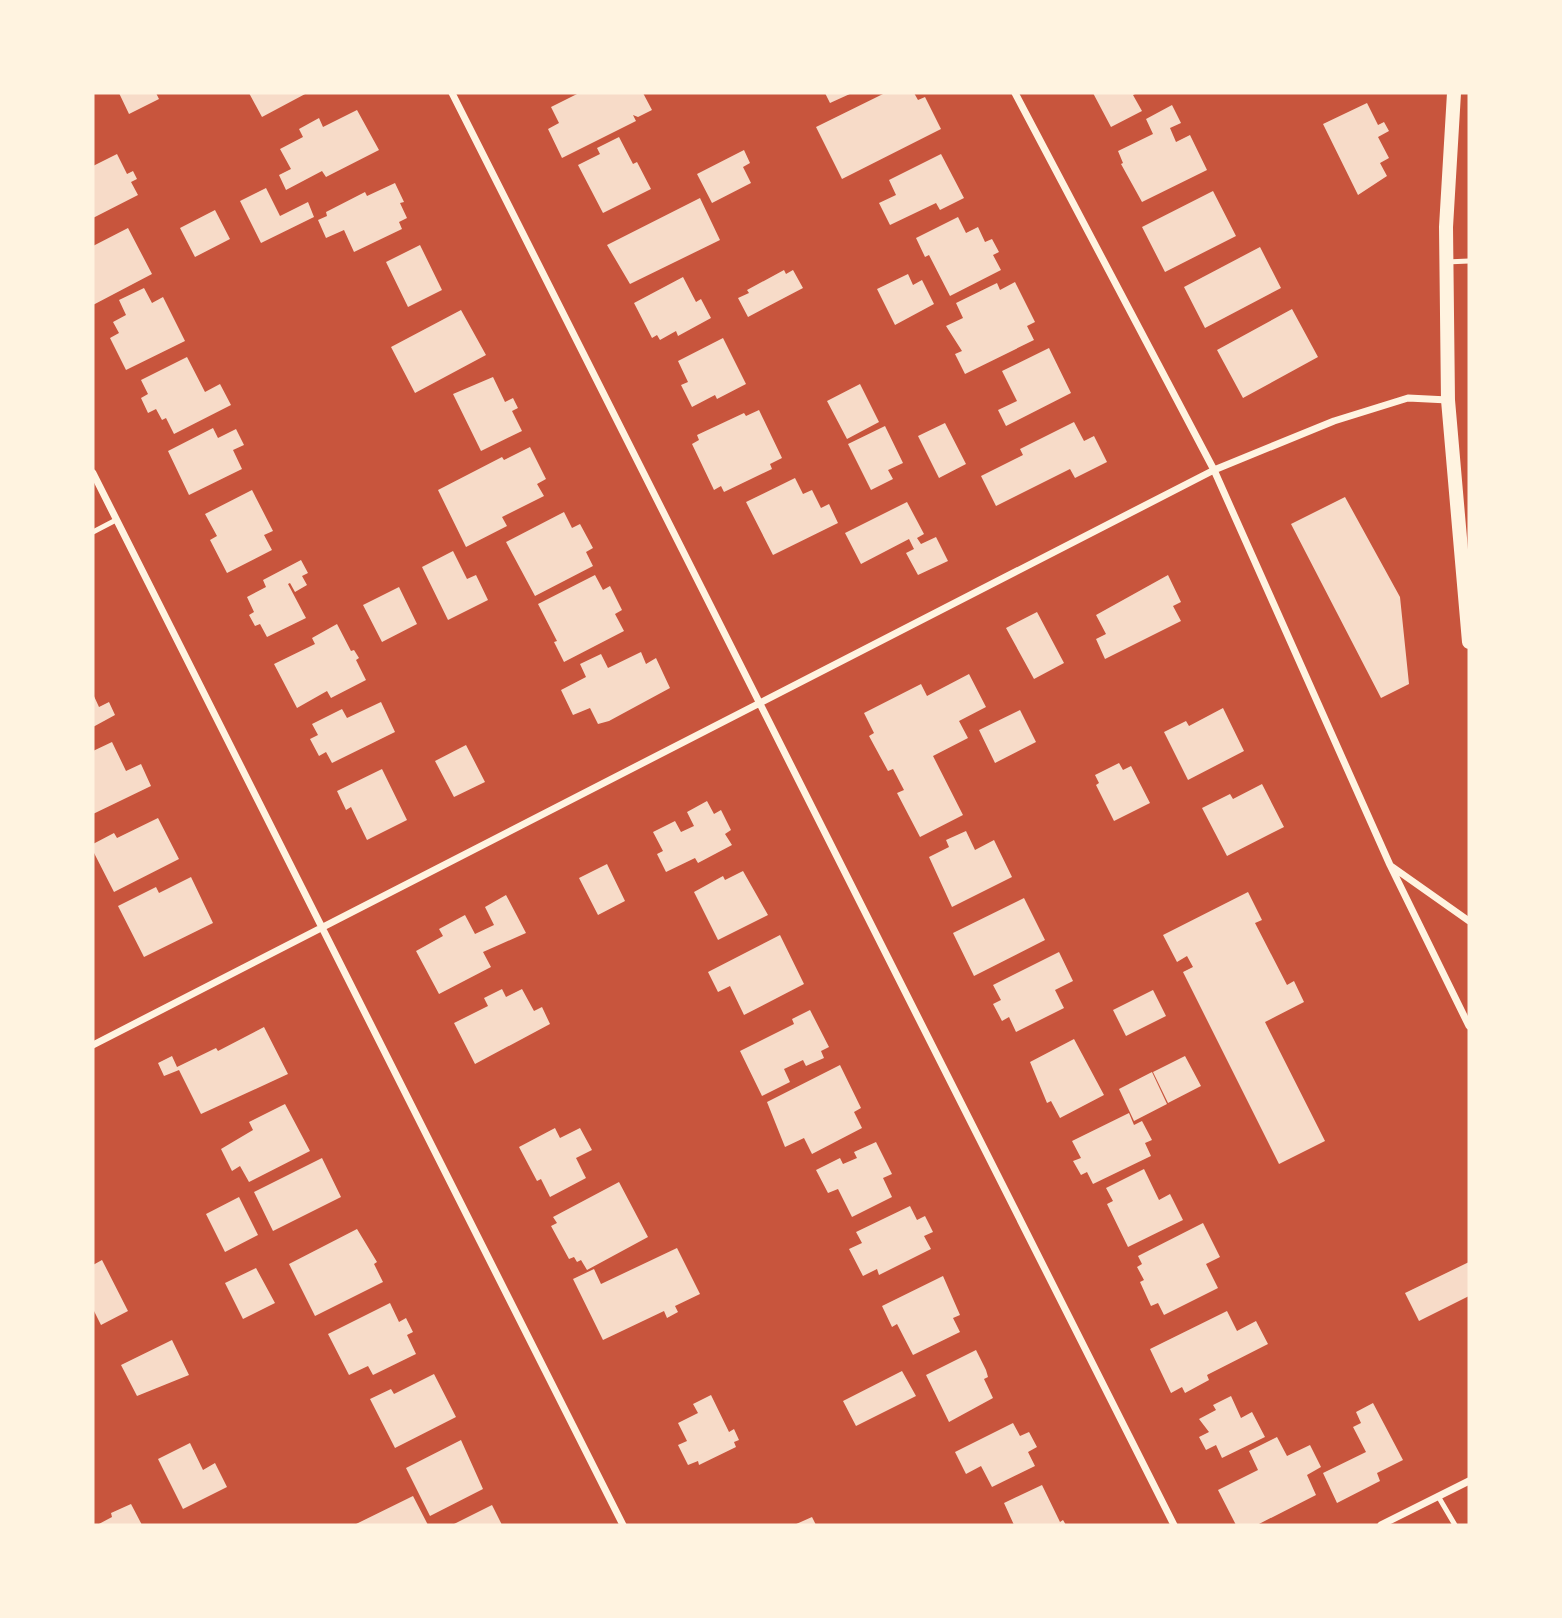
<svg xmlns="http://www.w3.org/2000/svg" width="1562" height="1618" font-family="Raleway,sans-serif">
<rect width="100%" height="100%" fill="#c8553d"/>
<!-- building -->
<path fill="#f7dbc8" d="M 119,93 L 156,93 L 159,99 L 129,114 Z
M 249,93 L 307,93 L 262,117 Z
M 579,93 L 643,93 L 652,110 L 638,117 L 633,115 L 636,121 L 562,158 L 548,129 L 559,123 L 551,107 Z
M 825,93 L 852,93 L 830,103 Z
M 885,93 L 914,93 L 918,100 L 925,97 L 941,129 L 842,179 L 816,127 Z
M 1093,93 L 1137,93 L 1133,95 L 1142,111 L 1111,127 Z
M 1367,103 L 1378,125 L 1384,122 L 1389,131 L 1378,137 L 1389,158 L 1380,163 L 1387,176 L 1358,195 L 1323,124 Z
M 1172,105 L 1181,123 L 1170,128 L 1176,142 L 1190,135 L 1207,170 L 1142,202 L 1121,164 L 1123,163 L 1118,151 L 1153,134 L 1146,119 Z
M 357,110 L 379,150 L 326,177 L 322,171 L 286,190 L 279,175 L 291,169 L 280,149 L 303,137 L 299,129 L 319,118 L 323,127 Z
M 619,137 L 633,164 L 637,162 L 651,189 L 603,213 L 578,165 L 600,154 L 597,148 Z
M 744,150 L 750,163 L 743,167 L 751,183 L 712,203 L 697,174 Z
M 117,154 L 127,174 L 133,171 L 137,179 L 131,182 L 138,195 L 93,218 L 93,166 Z
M 941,154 L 964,198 L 940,210 L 936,203 L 890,225 L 879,203 L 896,195 L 889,180 Z
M 395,183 L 404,202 L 400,203 L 407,218 L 399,222 L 402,229 L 354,252 L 344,230 L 326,238 L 318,220 L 327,216 L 326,212 L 365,192 L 367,196 Z
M 266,188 L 280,216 L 308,202 L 314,217 L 261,243 L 240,201 Z
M 1213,191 L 1236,236 L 1165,272 L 1142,227 Z
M 700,198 L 720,240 L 630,284 L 607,245 Z
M 215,210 L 230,239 L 195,257 L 180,228 Z
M 958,217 L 966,233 L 978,227 L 985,242 L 992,239 L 999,252 L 993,255 L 1001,270 L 950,296 L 929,255 L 925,257 L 916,238 Z
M 128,228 L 152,274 L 93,305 L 93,246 Z
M 420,245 L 442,290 L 408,307 L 386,262 Z
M 1260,247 L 1281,288 L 1205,328 L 1184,287 Z
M 784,270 L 786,274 L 793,270 L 803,288 L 748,317 L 738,298 L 749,293 L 747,290 Z
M 908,274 L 913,285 L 922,280 L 934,304 L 895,325 L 877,289 Z
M 683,277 L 696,302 L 701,299 L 711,318 L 678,336 L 676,331 L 660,340 L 657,335 L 652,338 L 634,303 Z
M 1015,282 L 1035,322 L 1027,326 L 1034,340 L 965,374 L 955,354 L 962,351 L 946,326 L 963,318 L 956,303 L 997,283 L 1000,290 Z
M 144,288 L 152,303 L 163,297 L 185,341 L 126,370 L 110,338 L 119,333 L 113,322 L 126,315 L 119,300 Z
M 1292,309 L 1318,357 L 1243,398 L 1217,350 Z
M 461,310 L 486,355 L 415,393 L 391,347 Z
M 723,338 L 746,384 L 717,399 L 715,395 L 692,407 L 681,385 L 688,382 L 678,361 Z
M 1049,348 L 1071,393 L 1006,426 L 998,410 L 1017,401 L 1002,371 Z
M 187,357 L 205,392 L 220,384 L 231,405 L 174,434 L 166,418 L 162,420 L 156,409 L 148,413 L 141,398 L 148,394 L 141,380 Z
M 493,377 L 505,402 L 513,398 L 518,408 L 512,411 L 522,431 L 481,451 L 453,394 Z
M 860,384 L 879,422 L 847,439 L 827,401 Z
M 759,410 L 782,458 L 770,464 L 772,469 L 724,492 L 721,486 L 714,490 L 692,444 L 699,440 L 697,435 L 744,413 L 746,416 Z
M 1074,422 L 1084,441 L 1094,436 L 1107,462 L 1075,478 L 1070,469 L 996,506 L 981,476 L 1023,455 L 1020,449 Z
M 945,423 L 966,464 L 939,478 L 918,436 Z
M 885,426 L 903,463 L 888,470 L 893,479 L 871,490 L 848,444 Z
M 213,428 L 218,438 L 236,429 L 244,445 L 233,450 L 242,469 L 189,495 L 168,451 Z
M 530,447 L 546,479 L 537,484 L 544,496 L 502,517 L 507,526 L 466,547 L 438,490 L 502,457 L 504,460 Z
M 795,478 L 803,494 L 812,490 L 821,508 L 829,504 L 838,523 L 773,555 L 746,502 Z
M 252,490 L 273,531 L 264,535 L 272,550 L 227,573 L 210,540 L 217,536 L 205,514 Z
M 1345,497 L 1400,597 L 1409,684 L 1381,698 L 1291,524 Z
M 907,502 L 924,534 L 917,538 L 921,544 L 936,537 L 948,561 L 918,575 L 906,553 L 914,549 L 909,539 L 861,564 L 845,533 Z
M 564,512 L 572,528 L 580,524 L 593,548 L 586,552 L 593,566 L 535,596 L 506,542 Z
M 453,551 L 467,579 L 476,575 L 488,600 L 448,620 L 422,567 Z
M 301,560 L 308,573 L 302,576 L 307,585 L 295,592 L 290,583 L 288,584 L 306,618 L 267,637 L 260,624 L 255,626 L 249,615 L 254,612 L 247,597 L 266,587 L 263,580 Z
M 595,575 L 603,590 L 610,586 L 622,610 L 615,614 L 624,631 L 564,662 L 554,642 L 557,641 L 538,604 Z
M 1168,575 L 1181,602 L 1173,606 L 1181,621 L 1105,659 L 1096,639 L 1106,634 L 1096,615 Z
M 399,587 L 417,624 L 382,642 L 363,605 Z
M 1037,612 L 1064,663 L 1034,679 L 1006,628 Z
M 337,624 L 351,651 L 354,650 L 359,658 L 356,660 L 366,680 L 331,698 L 327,691 L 297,708 L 274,664 L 315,644 L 312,638 Z
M 641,652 L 646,664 L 656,658 L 670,688 L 609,721 L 598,724 L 590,708 L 573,715 L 561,690 L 586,677 L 580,664 L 601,654 L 608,668 Z
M 969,674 L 986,707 L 959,721 L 968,738 L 933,756 L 963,815 L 920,837 L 897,793 L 904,790 L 893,769 L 888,771 L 869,736 L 874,733 L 864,713 L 921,684 L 927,696 Z
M 93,694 L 99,707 L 109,702 L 115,715 L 93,727 Z
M 381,702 L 395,732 L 332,763 L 326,752 L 319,756 L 310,739 L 318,735 L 312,724 L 342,709 L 347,718 Z
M 1223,708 L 1244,751 L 1188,780 L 1164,732 L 1186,721 L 1189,726 Z
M 1020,710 L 1036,742 L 995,763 L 979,730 Z
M 112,742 L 126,771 L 141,764 L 151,786 L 93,814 L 93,751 Z
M 466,745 L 485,782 L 454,797 L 435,761 Z
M 1119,763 L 1123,770 L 1131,766 L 1150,803 L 1114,821 L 1096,785 L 1099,783 L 1095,775 Z
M 382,769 L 407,820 L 367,840 L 351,807 L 346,810 L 337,791 Z
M 1262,784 L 1284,827 L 1227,856 L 1202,808 L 1230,794 L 1233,799 Z
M 707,801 L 714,814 L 721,810 L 731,830 L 725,834 L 732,845 L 698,863 L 695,858 L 666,872 L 657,854 L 663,851 L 653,832 L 675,821 L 681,832 L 694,826 L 687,812 Z
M 158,818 L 179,859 L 114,892 L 93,851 L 93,844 L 114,833 L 117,838 Z
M 966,831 L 975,850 L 994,840 L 1012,877 L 952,907 L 929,857 L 949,847 L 946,840 Z
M 607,864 L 625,901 L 598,915 L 579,878 Z
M 743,871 L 768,915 L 718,940 L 694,892 L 723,876 L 725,880 Z
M 191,877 L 213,923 L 144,957 L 118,906 L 156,887 L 159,893 Z
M 1248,892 L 1262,920 L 1255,923 L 1287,985 L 1294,981 L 1304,1002 L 1265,1022 L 1325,1141 L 1279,1164 L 1183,972 L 1193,967 L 1187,956 L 1177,962 L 1163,935 Z
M 506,895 L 526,933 L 483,952 L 491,967 L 439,994 L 416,951 L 443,936 L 439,929 L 465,915 L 475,934 L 494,925 L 485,907 Z
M 1024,898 L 1045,940 L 974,976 L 953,933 Z
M 780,935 L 804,984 L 744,1015 L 730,986 L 718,992 L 708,972 Z
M 1059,952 L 1073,981 L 1055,990 L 1064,1008 L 1016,1032 L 1009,1017 L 1002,1021 L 993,1004 L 1001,1000 L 993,985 Z
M 502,989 L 506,997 L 522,989 L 534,1011 L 542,1007 L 550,1024 L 475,1064 L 454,1023 L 488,1006 L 484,998 Z
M 1153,990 L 1166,1016 L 1126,1036 L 1113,1010 Z
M 810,1010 L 829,1047 L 821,1051 L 824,1058 L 806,1066 L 803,1060 L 784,1069 L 790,1082 L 762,1096 L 740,1051 L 794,1024 L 792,1019 Z
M 264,1027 L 288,1074 L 201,1114 L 179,1070 L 164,1076 L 158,1063 L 172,1056 L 177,1067 L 216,1048 L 218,1051 Z
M 1074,1039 L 1104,1095 L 1060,1118 L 1051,1101 L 1047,1103 L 1030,1062 Z
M 1185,1056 L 1201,1086 L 1168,1103 L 1153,1072 Z
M 840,1065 L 861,1108 L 854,1112 L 862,1128 L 812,1154 L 804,1138 L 785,1147 L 767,1102 Z
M 1152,1072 L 1167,1104 L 1134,1121 L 1119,1089 Z
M 285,1104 L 310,1151 L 249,1182 L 240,1166 L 232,1171 L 221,1149 L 253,1130 L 249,1122 Z
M 1129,1113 L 1134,1125 L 1142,1121 L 1152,1140 L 1145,1143 L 1151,1156 L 1093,1184 L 1087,1172 L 1081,1175 L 1073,1161 L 1081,1158 L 1072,1141 Z
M 555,1128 L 560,1138 L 580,1128 L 592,1150 L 576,1158 L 586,1178 L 550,1197 L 541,1179 L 537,1181 L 519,1147 Z
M 876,1142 L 892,1174 L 883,1178 L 892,1197 L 852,1217 L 838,1189 L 828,1193 L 816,1170 L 840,1158 L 843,1164 L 857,1158 L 854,1152 Z
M 322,1158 L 341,1197 L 273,1231 L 254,1192 Z
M 1144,1169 L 1159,1200 L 1170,1194 L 1183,1220 L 1128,1247 L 1107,1204 L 1113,1201 L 1106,1188 Z
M 619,1182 L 648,1237 L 587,1270 L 581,1260 L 577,1262 L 574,1257 L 569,1259 L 551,1226 L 557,1223 L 553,1217 Z
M 239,1197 L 258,1235 L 225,1252 L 206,1214 Z
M 910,1206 L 917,1220 L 925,1216 L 933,1232 L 924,1236 L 931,1249 L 879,1275 L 877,1269 L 863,1276 L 849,1249 L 862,1243 L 856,1232 Z
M 1203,1223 L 1220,1257 L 1206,1264 L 1218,1288 L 1164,1315 L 1158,1303 L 1151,1306 L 1140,1282 L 1144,1280 L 1137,1267 L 1142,1264 L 1138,1256 Z
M 357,1229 L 377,1262 L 374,1264 L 383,1282 L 315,1316 L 289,1264 Z
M 677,1248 L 700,1294 L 675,1306 L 678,1312 L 667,1318 L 664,1311 L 603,1340 L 573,1279 L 594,1269 L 601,1284 Z
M 102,1260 L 128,1311 L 101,1325 L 93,1309 L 93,1265 Z
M 1469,1262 L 1469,1296 L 1419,1321 L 1405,1293 Z
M 256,1268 L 275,1303 L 243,1319 L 225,1283 Z
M 943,1276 L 960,1315 L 953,1318 L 960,1332 L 913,1355 L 897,1324 L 892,1327 L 882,1306 Z
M 390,1303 L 399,1322 L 406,1318 L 413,1332 L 407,1335 L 416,1354 L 373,1375 L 368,1366 L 349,1375 L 328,1334 Z
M 1227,1311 L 1237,1331 L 1256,1321 L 1268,1344 L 1207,1375 L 1209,1380 L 1185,1393 L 1182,1387 L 1171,1393 L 1150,1349 Z
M 172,1340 L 189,1375 L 137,1396 L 121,1365 Z
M 976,1350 L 986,1370 L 988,1377 L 984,1379 L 993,1398 L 949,1422 L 926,1375 Z
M 902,1371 L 916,1396 L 856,1426 L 843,1401 Z
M 434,1374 L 456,1417 L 395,1448 L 370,1399 L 391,1389 L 394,1394 Z
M 711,1395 L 729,1432 L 734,1429 L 739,1440 L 734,1442 L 736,1447 L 699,1465 L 698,1461 L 688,1465 L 678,1445 L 687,1441 L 678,1423 L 698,1413 L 693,1404 Z
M 1231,1396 L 1241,1418 L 1252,1412 L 1265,1437 L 1222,1458 L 1216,1445 L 1206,1450 L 1199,1437 L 1209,1432 L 1199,1419 L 1216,1410 L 1213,1405 Z
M 1373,1403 L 1403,1460 L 1377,1473 L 1380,1481 L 1337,1503 L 1323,1473 L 1366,1452 L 1353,1427 L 1361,1423 L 1356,1412 Z
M 1013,1423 L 1020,1436 L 1029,1432 L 1037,1447 L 1028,1452 L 1035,1466 L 992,1487 L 981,1466 L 966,1474 L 955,1452 Z
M 1277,1437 L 1287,1456 L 1310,1445 L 1321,1467 L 1307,1475 L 1316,1495 L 1257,1525 L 1236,1525 L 1218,1490 L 1258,1470 L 1249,1451 Z
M 461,1440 L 483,1489 L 430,1516 L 406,1468 Z
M 190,1443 L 203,1470 L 215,1463 L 227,1487 L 183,1509 L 158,1459 Z
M 1042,1485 L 1060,1522 L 1063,1520 L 1066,1525 L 1014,1525 L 1004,1503 Z
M 413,1496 L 428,1525 L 354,1525 Z
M 131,1504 L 142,1525 L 97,1525 L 112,1517 L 111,1513 Z
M 492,1505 L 502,1525 L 452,1525 Z
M 812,1517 L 816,1525 L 794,1525 Z"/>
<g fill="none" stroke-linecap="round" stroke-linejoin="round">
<!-- service -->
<path stroke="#fff3e0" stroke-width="5" d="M 1446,262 L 1469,261
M 93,532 L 116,520
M 1438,1496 L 1455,1525"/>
<!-- minor -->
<path stroke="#fff3e0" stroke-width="7" d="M 452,93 L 1174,1525
M 1015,93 L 1214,470 L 1390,865 L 1469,1026
M 93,473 L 623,1525
M 1391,866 L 1469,921
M 93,1045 L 1214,470 L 1334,421 L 1408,398 L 1448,400
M 1381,1525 L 1469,1481"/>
<!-- secondary -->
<path stroke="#fff3e0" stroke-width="14" d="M 1454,93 L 1446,227 L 1448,400 L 1469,642"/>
</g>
<!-- border -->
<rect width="1562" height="1618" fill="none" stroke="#fff3e0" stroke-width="189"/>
</svg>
